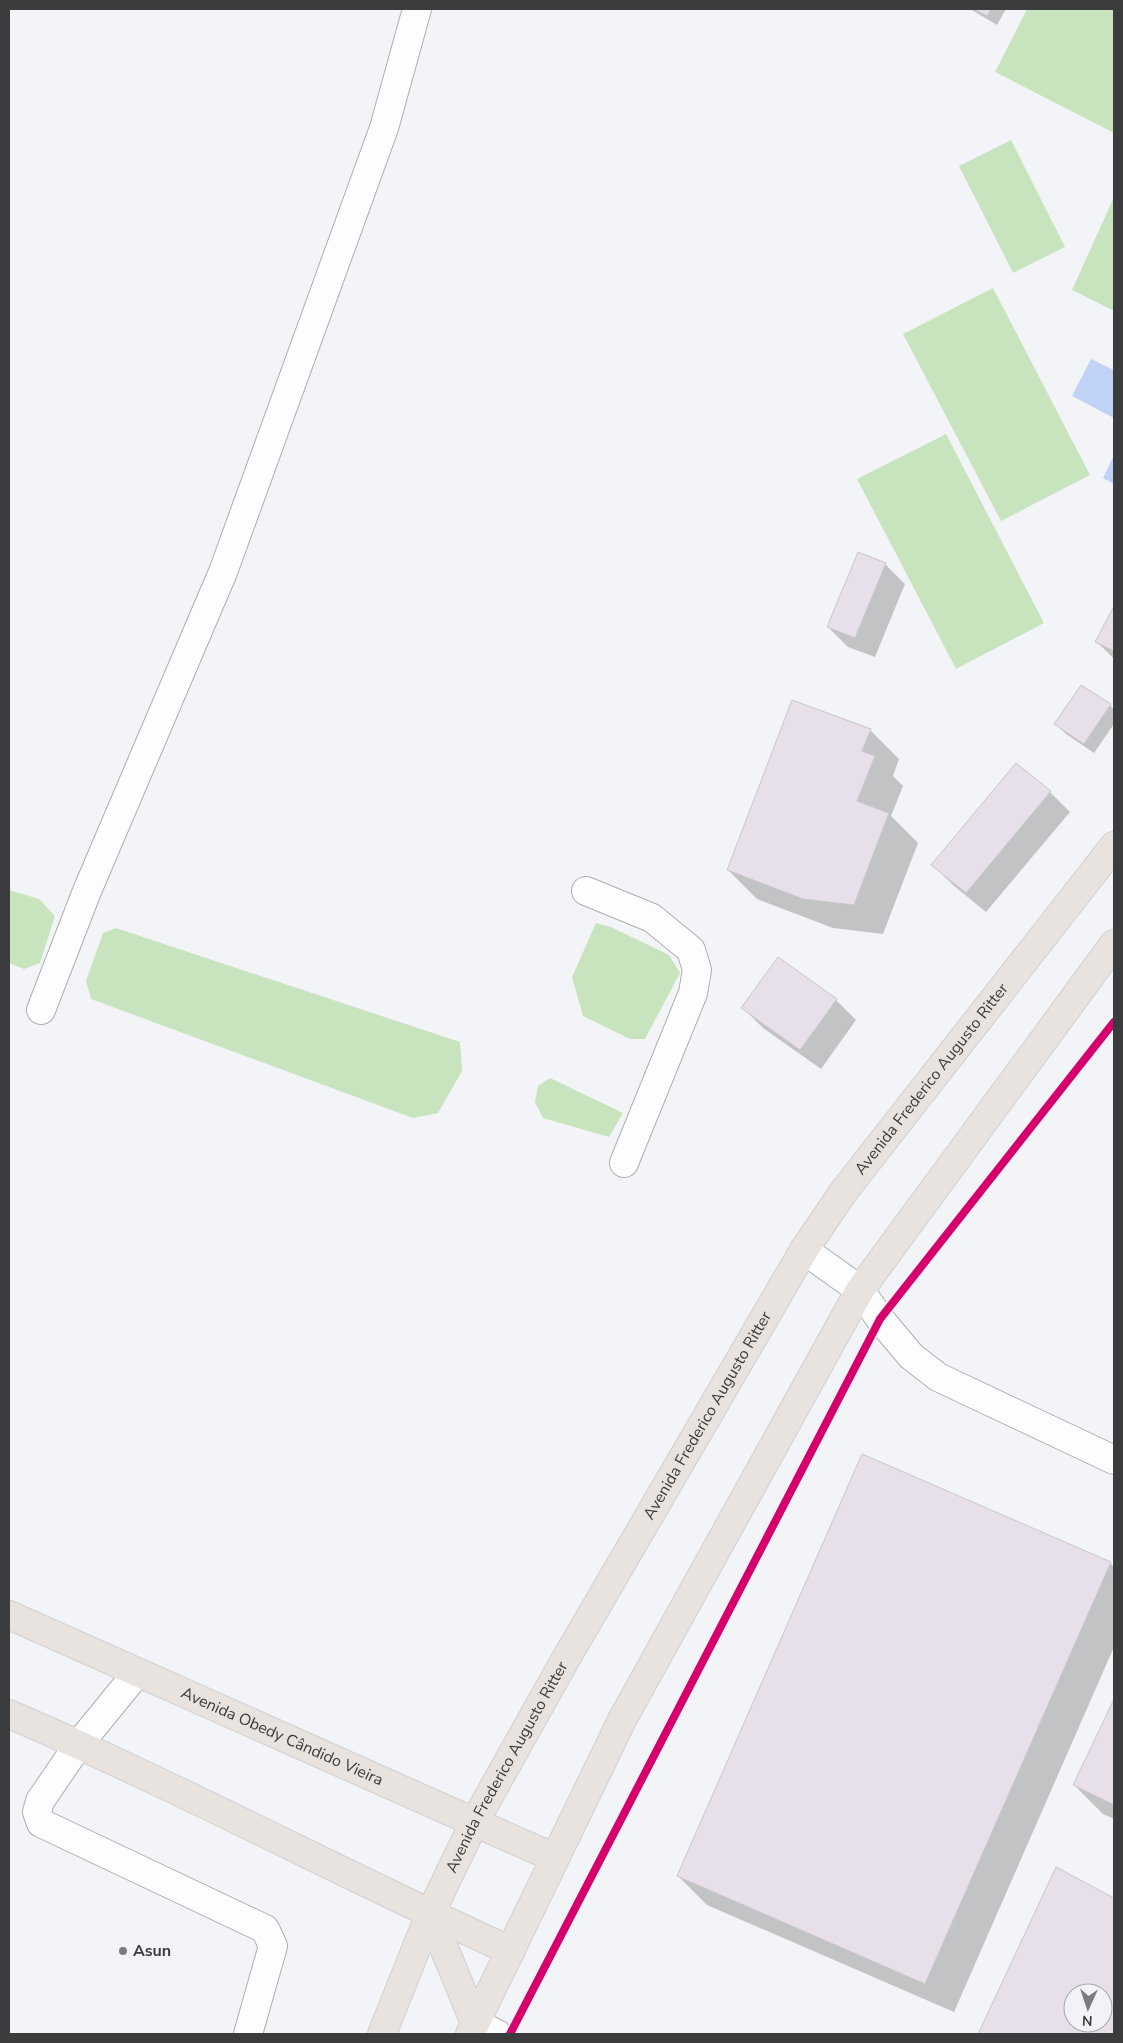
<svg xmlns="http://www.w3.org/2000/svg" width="1123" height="2043" font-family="'Nunito Sans',sans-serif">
<rect width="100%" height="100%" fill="#f3f4f7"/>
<!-- green -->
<path fill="#c8e4bf" d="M 1027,9 L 1114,9 L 1114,133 L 995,72 Z
M 1011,140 L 1065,247 L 1013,273 L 959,166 Z
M 1114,197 L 1114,311 L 1072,290 Z
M 993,288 L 1090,475 L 1001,521 L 903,334 Z
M 946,434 L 1044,623 L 956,669 L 857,479 Z
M 9,890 L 39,899 L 55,916 L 40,963 L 24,969 L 9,963 Z
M 596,923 L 611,927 L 669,955 L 680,973 L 645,1039 L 630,1039 L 583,1016 L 572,977 Z
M 116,928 L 460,1042 L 462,1071 L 438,1113 L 413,1118 L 91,999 L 86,981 L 103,933 Z
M 550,1078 L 623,1113 L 609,1137 L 543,1118 L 535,1102 L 538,1086 Z"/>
<!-- water -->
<path fill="#c0d2f6" d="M 1091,359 L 1114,370 L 1114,418 L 1072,396 Z
M 1114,455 L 1114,484 L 1103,478 Z"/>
<!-- shadow -->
<path fill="#0003" fill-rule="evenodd" d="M 970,9 L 1006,9 L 997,25 Z
M 885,564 L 905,584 L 875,657 L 848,647 L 828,627 Z
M 1114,609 L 1114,659 L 1097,642 Z
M 1110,705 L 1114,710 L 1114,724 L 1094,753 L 1066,734 L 1056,724 Z
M 870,730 L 899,759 L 893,776 L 903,786 L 891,816 L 918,843 L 883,934 L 833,928 L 757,899 L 728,870 Z
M 1017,764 L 1050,792 L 1070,812 L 986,912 L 953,885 L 933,865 Z
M 836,1000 L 856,1020 L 821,1069 L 763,1028 L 743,1008 Z
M 1110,1563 L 1114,1567 L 1114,1647 L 954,2012 L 707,1905 L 678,1876 Z
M 1114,1702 L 1114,1819 L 1103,1814 L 1074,1785 Z
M 1056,1869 L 1114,1899 L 1114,2034 L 979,2034 ZM 1073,1993 L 1103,1993 L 1103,2023 L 1073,2023 Z"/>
<!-- building -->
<path fill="#e7dfe9" stroke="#c8c7ca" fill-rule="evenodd" d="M 974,9 L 991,9 L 987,16 Z
M 858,552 L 886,563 L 855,638 L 827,627 Z
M 1114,606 L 1114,651 L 1095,642 Z
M 1081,685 L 1111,704 L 1084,744 L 1054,724 Z
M 792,700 L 871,729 L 862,751 L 875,756 L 857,801 L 889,813 L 854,905 L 803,899 L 727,870 Z
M 1016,763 L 1051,791 L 966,893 L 931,865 Z
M 778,957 L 837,999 L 800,1050 L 741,1008 Z
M 862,1454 L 1111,1562 L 925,1984 L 677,1876 Z
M 1114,1699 L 1114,1805 L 1073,1785 Z
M 1056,1867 L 1114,1898 L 1114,2034 L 978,2034 ZM 1073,1993 L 1103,1993 L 1103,2023 L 1073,2023 Z"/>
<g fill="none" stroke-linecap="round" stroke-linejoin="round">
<defs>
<path id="minor" d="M 586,891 L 652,918 L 691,950 L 697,970 L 693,993 L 624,1163
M 41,1010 L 87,891 L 223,572 L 384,128 L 417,9
M 804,1250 L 860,1290 L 880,1319 L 911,1356 L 938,1377 L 1114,1460
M 137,1673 L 79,1744 L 40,1801 L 37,1812 L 41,1823 L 265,1929 L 273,1946 L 248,2034
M 475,2023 L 497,2034"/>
<g id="major">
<path id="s1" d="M 9,1615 L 555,1858"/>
<path d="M 9,1714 C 179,1787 342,1874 511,1951"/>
<path d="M 430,1914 L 475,2023"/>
<path id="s2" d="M 382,2034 L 430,1914 L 475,1821 L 564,1662 L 804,1250 L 844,1191 L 1114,846"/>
<path d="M 470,2034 L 622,1720 L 860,1290 L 1114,944"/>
</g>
</defs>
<!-- minor casing -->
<use href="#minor" stroke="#adaeb0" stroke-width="30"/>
<!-- major casing -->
<use href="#major" stroke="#d0d0d1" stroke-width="30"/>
<!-- minor -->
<use href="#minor" stroke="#fdfdfe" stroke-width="28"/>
<!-- major -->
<use href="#major" stroke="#e9e3df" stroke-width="28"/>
<defs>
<path id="cycleway" d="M 510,2034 L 880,1319 L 1114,1022"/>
</defs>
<!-- cycleway casing -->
<use href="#cycleway" stroke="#f1f3f9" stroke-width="11"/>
<!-- cycleway -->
<use href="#cycleway" stroke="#d6006c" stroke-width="8"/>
</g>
<!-- markers -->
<circle fill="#7b7c7f" stroke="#f1f3f9" stroke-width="2" cx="123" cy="1951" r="5"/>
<g text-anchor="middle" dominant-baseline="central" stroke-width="4" stroke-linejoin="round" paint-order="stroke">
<!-- street labels -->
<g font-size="16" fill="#3b3c3e" stroke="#f1f3f9">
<text stroke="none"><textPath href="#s2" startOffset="1105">Avenida Frederico Augusto Ritter</textPath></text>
<text stroke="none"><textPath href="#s2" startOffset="700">Avenida Frederico Augusto Ritter</textPath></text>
<text stroke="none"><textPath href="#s1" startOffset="299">Avenida Obedy Cândido Vieira</textPath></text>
<text stroke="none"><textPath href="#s2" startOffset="295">Avenida Frederico Augusto Ritter</textPath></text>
</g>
<!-- poi labels -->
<g font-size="16" font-weight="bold" fill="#3b3c3e" stroke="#f1f3f9" text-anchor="start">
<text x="133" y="1951">Asun</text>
</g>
</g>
<!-- border -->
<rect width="1123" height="2043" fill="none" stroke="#3b3c3e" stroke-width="20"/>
<!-- north arrow -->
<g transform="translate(1088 2008) rotate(183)"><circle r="24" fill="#f1f3f9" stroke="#a8aaae"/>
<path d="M0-4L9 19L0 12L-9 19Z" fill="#7b7c7f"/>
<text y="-8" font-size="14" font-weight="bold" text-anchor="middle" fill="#3b3c3e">N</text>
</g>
</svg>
